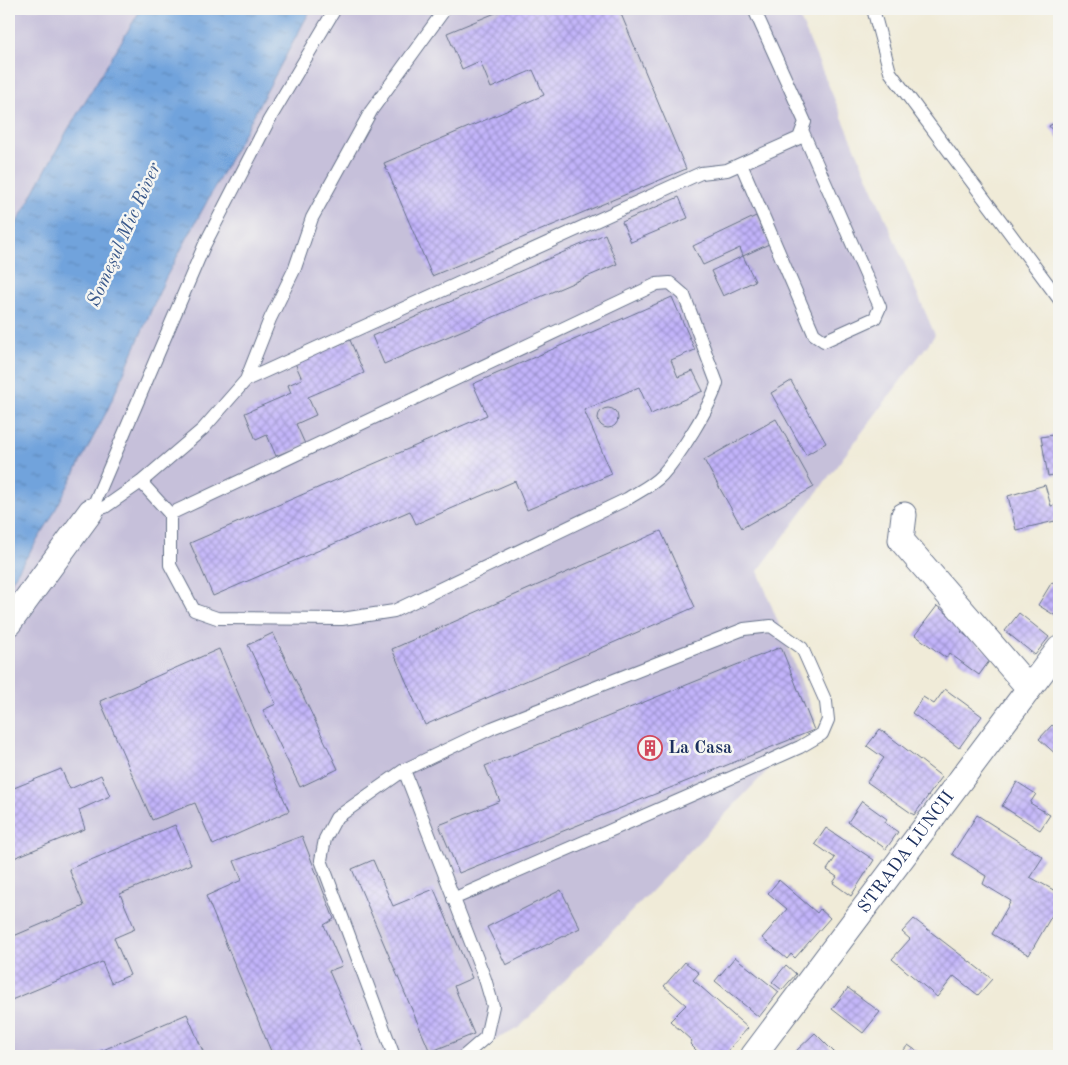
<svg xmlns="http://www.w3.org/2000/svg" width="1068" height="1065" font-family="'Old Standard TT',serif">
<defs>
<pattern id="water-ripples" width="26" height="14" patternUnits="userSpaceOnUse" patternTransform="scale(1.25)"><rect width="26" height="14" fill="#71a3dc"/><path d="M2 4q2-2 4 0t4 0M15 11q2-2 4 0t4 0" fill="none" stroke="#5c85b6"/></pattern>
<pattern id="building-cross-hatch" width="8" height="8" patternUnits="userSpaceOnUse" patternTransform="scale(1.25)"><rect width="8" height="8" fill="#c2b4fa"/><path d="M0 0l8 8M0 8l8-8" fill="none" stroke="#9d93ce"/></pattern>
</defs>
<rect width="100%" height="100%" fill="#f6f6f2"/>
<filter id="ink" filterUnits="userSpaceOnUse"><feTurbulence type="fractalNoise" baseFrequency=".02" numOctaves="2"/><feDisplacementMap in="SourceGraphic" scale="10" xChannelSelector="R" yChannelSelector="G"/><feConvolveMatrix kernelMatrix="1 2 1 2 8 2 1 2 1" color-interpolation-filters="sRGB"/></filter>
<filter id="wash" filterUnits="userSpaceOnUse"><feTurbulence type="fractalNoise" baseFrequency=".0096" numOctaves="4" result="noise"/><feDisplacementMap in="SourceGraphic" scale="20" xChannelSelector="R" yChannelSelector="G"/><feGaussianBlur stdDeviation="1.12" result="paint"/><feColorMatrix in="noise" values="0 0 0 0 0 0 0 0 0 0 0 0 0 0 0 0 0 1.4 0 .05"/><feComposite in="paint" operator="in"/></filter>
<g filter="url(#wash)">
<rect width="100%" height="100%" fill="#f0ebd8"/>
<!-- industrial -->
<path fill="#c6c0da" d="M 9,9 L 141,9 L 67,131 L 9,237 Z
M 311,9 L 796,9 L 935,335 L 758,571 L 816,720 L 519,1028 L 461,1056 L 9,1056 L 9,585 L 50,520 L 107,411 L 165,279 Z"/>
<!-- water -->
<path fill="url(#water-ripples)" stroke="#46699d" d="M 141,9 L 311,9 L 165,279 L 107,411 L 50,520 L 9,585 L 9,237 L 67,131 Z"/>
<g id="blocks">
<!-- building -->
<path fill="url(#building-cross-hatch)" d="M 505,9 L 634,9 L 621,14 L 686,169 L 432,276 L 384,163 L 544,95 L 533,70 L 491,88 L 480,61 L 462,69 L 447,33 Z
M 1059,120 L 1059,140 L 1049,126 Z
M 679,197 L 688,218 L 631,242 L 622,222 Z
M 756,216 L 769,244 L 743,256 L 740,248 L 703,265 L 693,246 Z
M 605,234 L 617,264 L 384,364 L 372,336 Z
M 743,256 L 755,281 L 723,296 L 711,271 Z
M 672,297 L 695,350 L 671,360 L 678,377 L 693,371 L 703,391 L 651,414 L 639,387 L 584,410 L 612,474 L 527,510 L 515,481 L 416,524 L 410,511 L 213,596 L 190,543 L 487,415 L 473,384 Z
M 350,340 L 364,373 L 308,397 L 316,415 L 296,424 L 305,444 L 276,456 L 267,435 L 256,440 L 245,413 L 291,393 L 288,385 L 302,379 L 295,363 Z
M 791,381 L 826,443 L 806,455 L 771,393 Z
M598 418a10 10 0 1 1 20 0a10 10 0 1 1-20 0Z
M 776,419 L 814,487 L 742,528 L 704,460 Z
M 1059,434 L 1059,474 L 1048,476 L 1041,437 Z
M 1045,485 L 1051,506 L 1059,504 L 1059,534 L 1055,521 L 1016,530 L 1008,496 Z
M 661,531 L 695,607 L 425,725 L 392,649 Z
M 1052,582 L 1059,586 L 1059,618 L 1038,605 Z
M 937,606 L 965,627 L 961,632 L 993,656 L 979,675 L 949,653 L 946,658 L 915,635 Z
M 1019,613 L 1049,637 L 1035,655 L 1005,631 Z
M 273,633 L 338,769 L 300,787 L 263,710 L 276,704 L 248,645 Z
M 781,647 L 814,730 L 459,873 L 439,825 L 500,801 L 485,766 Z
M 219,649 L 289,811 L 213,845 L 195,803 L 152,820 L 100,701 Z
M 945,689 L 982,716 L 959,748 L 912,713 L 923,697 L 934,704 Z
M 1052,725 L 1059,731 L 1059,757 L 1039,739 Z
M 880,729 L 942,777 L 914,815 L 867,782 L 884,758 L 867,746 Z
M 61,769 L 70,789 L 101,775 L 110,796 L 79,810 L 85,829 L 9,860 L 9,790 Z
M 1017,782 L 1036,794 L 1030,803 L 1050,815 L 1040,830 L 1002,806 Z
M 862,801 L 887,819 L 885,823 L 898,832 L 886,849 L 848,822 Z
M 977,815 L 1043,857 L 1030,877 L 1059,893 L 1059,903 L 1029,955 L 992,934 L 1011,901 L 983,884 L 986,876 L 952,854 Z
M 175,825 L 191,864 L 120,894 L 135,929 L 114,938 L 130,975 L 111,983 L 102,962 L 9,1001 L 9,938 L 84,906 L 69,869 Z
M 826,828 L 874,860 L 851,896 L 833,883 L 837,877 L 827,870 L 835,858 L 815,844 Z
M 302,836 L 334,919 L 324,925 L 342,966 L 329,971 L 366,1056 L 273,1056 L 206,896 L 242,880 L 234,861 Z
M 373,860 L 393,906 L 434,889 L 472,978 L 454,986 L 474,1034 L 430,1052 L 352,869 Z
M 779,880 L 817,913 L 820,909 L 830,918 L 795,958 L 791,954 L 787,959 L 762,938 L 787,909 L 768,893 Z
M 561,890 L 580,928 L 506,965 L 487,927 Z
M 914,919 L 992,979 L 978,995 L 954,976 L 937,997 L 892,959 L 910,939 L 902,932 Z
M 735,957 L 779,992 L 759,1017 L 715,981 Z
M 685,962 L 699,973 L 693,980 L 748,1028 L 723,1056 L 712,1056 L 707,1052 L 702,1056 L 690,1044 L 692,1041 L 670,1021 L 686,1005 L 664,986 Z
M 786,965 L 796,974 L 782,990 L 772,982 Z
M 848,988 L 880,1012 L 863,1033 L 832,1009 Z
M 187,1014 L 205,1056 L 89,1056 Z
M 815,1033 L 838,1056 L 799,1056 L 795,1052 Z
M 908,1045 L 924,1056 L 899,1056 Z"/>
</g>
</g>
<g filter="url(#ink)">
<use href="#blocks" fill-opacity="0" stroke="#667189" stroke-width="1"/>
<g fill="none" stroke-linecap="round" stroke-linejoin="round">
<defs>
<path id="service" d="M 873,9 L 890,72 L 1059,299
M 741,164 L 814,334 L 824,341 L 875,318 L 880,307 L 802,130
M 246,380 L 701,173 L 727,170 L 799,138 L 805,122 L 754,9
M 141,482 L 170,514 L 170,565 L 194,610 L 217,618 L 342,619 L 394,611 L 627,499 C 638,492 653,485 662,475 C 679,456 710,408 717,383 L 684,295 L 670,283 L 657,284 L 170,514
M 91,511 L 105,507 L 141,482 L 203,429 L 246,380 L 270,319 L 295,268 L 312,218 L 371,111 L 445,9
M 91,511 L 204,246 L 269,120 L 335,9
M 404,770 L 485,979 L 493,1006 L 486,1037 L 464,1056
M 394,1056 L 321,860 L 325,839 L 336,818 L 404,770 L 492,728 L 744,629 L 771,626 L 802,648 L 826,702 L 828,720 L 822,734 L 800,747 L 733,777 L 453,899"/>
<g id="minor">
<path d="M 904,515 L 901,540 L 1029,688"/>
<path d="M 9,623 L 91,511"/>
<path id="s1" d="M 753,1056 L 1059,649"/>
</g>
</defs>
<!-- service casing -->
<use href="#service" stroke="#667189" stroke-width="14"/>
<!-- minor casing -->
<use href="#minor" stroke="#667189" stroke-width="27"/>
<!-- service -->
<use href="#service" stroke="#fff" stroke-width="12"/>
<!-- minor -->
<use href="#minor" stroke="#fff" stroke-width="25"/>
</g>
</g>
<!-- icons -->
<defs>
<symbol id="building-ring" viewBox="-11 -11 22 22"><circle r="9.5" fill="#f6f6f2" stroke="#d1495b" stroke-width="1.5"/><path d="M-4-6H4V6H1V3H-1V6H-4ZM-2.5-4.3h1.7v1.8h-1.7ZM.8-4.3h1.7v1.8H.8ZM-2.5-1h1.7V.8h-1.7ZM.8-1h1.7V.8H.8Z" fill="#d1495b"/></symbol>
</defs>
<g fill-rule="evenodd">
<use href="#building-ring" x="636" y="734" width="28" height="28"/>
</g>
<g text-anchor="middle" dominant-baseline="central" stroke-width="5" stroke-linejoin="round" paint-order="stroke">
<!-- poi labels -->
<g font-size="18" font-weight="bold" fill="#1b2f5e" stroke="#f6f6f2" text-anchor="start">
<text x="668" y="748">La Casa</text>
</g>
<!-- street labels -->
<g font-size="18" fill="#1b2f5e" stroke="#f6f6f2">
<text stroke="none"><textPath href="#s1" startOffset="255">STRADA LUNCII</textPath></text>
</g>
<!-- water labels -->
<g font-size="19" font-style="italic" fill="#39588a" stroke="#f6f6f2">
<text transform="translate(125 235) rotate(-66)">Someşul Mic River</text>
</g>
</g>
<!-- margin -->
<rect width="1068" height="1065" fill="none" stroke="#f6f6f2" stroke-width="30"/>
</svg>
